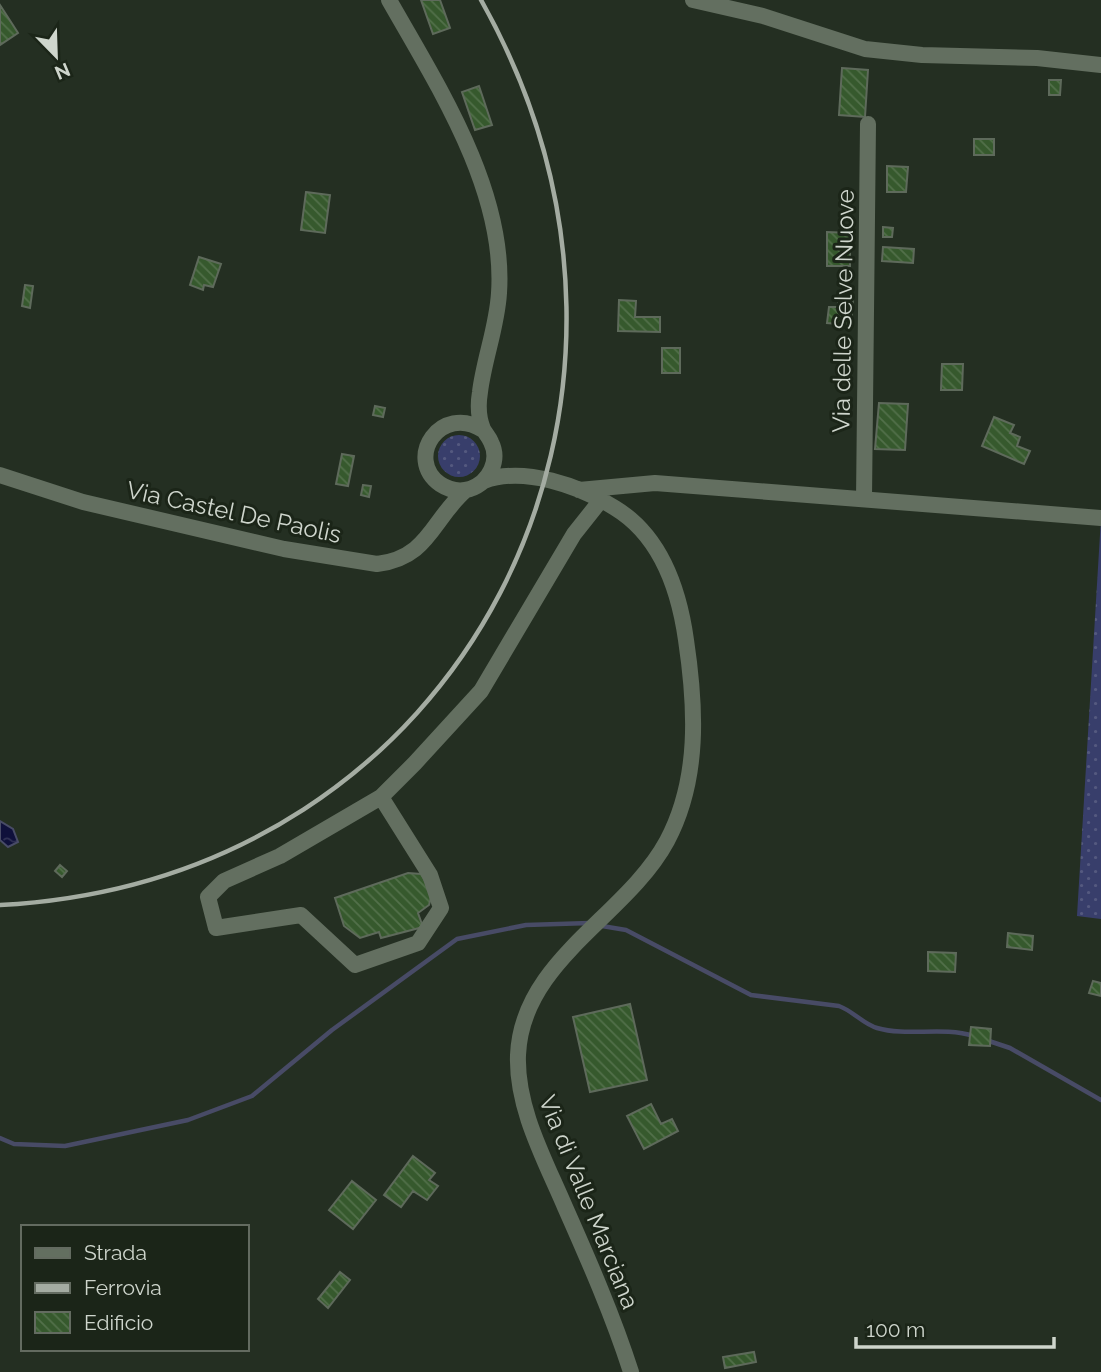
<svg xmlns="http://www.w3.org/2000/svg" width="1101" height="1372" font-family="Raleway,sans-serif">
<defs>
<pattern id="grass-dots" width="8" height="8" patternUnits="userSpaceOnUse" patternTransform="scale(1.75)"><rect width="8" height="8" fill="#383e6b"/><path d="M2 2h.1M6 6h.1" fill="none" stroke="#54597f" stroke-width="1.8" stroke-linecap="round"/></pattern>
<pattern id="water-ripples" width="26" height="14" patternUnits="userSpaceOnUse" patternTransform="scale(1.75)"><rect width="26" height="14" fill="#0f103b"/><path d="M2 4q2-2 4 0t4 0M15 11q2-2 4 0t4 0" fill="none" stroke="#313256"/></pattern>
<pattern id="building-back-hatch" width="6" height="6" patternUnits="userSpaceOnUse" patternTransform="scale(1.75)"><rect width="6" height="6" fill="#36592d"/><path d="M-1 5l2 2M0 0l6 6M5-1l2 2" fill="none" stroke="#52704a"/></pattern>
</defs>
<rect width="100%" height="100%" fill="#242f22"/>
<!-- grass -->
<path fill="url(#grass-dots)" d="M438 456a21 21 0 1 1 42 0a21 21 0 1 1-42 0Z
M 1101,518 L 1101,919 L 1077,916 Z"/>
<!-- water -->
<path fill="url(#water-ripples)" stroke="#484b66" stroke-width="2" d="M 0,821 L 13,829 L 18,842 L 8,847 L 0,840 Z"/>
<g fill="none" stroke-linecap="round" stroke-linejoin="round">
<!-- stream -->
<path stroke="#484b66" stroke-width="4.5" d="M 602,926 L 626,930 L 751,995 L 839,1006 C 853,1011 863,1024 877,1028 C 908,1037 941,1026 974,1036
M 986,1040 L 1010,1048 L 1101,1100
M 0,1138 L 14,1144 L 65,1146 L 188,1120 L 252,1096 L 332,1030 L 457,939 L 526,925 L 590,923"/>
</g>
<!-- building -->
<path fill="url(#building-back-hatch)" stroke="#5e6a5b" stroke-width="2" d="M 421,0 L 440,0 L 450,28 L 433,34 Z
M 0,5 L 18,33 L 0,45 Z
M 842,68 L 868,70 L 865,117 L 839,115 Z
M 1049,80 L 1061,80 L 1060,95 L 1049,95 Z
M 479,86 L 492,125 L 475,130 L 462,92 Z
M 974,139 L 994,139 L 994,155 L 974,155 Z
M 887,166 L 908,167 L 906,192 L 887,192 Z
M 306,192 L 330,195 L 325,233 L 301,230 Z
M 883,227 L 893,228 L 892,237 L 883,237 Z
M 827,232 L 850,233 L 850,266 L 827,266 Z
M 883,247 L 914,249 L 913,263 L 882,261 Z
M 199,257 L 221,264 L 213,287 L 204,285 L 203,290 L 190,285 Z
M 25,285 L 33,286 L 30,308 L 22,306 Z
M 839,298 L 853,299 L 851,325 L 827,323 L 829,307 L 838,307 Z
M 619,300 L 636,301 L 635,317 L 660,317 L 660,332 L 618,331 Z
M 662,348 L 680,348 L 680,373 L 662,373 Z
M 942,364 L 963,364 L 962,390 L 941,390 Z
M 879,403 L 908,404 L 905,450 L 875,449 Z
M 375,406 L 385,408 L 383,417 L 373,415 Z
M 994,417 L 1014,425 L 1010,433 L 1020,437 L 1017,446 L 1030,451 L 1024,464 L 982,446 Z
M 342,454 L 354,456 L 348,486 L 336,484 Z
M 363,485 L 371,486 L 369,497 L 361,495 Z
M 60,865 L 67,871 L 62,877 L 55,871 Z
M 408,873 L 421,874 L 432,894 L 429,905 L 418,913 L 423,927 L 381,938 L 379,932 L 360,938 L 344,926 L 335,898 Z
M 1008,933 L 1033,936 L 1032,950 L 1007,947 Z
M 928,952 L 956,953 L 955,972 L 928,971 Z
M 1093,981 L 1101,983 L 1101,996 L 1089,993 Z
M 630,1004 L 647,1080 L 590,1092 L 573,1017 Z
M 971,1027 L 991,1029 L 990,1046 L 969,1045 Z
M 651,1104 L 661,1124 L 672,1119 L 678,1131 L 644,1149 L 627,1116 Z
M 413,1156 L 435,1173 L 429,1180 L 438,1186 L 427,1200 L 413,1191 L 401,1207 L 384,1195 Z
M 352,1181 L 376,1200 L 353,1229 L 329,1210 Z
M 340,1272 L 350,1280 L 328,1308 L 318,1299 Z
M 754,1352 L 756,1362 L 725,1368 L 723,1357 Z"/>
<g fill="none" stroke-linecap="round" stroke-linejoin="round">
<!-- minor -->
<path stroke="#636f60" stroke-width="16" d="M 389,0 C 438,86 506,191 499,293 C 497,327 484,359 480,392 C 478,404 478,417 483,429 C 485,433 489,437 491,442 C 500,460 490,482 470,489 C 460,492 449,490 440,484 C 404,458 441,403 483,430
M 693,0 L 763,16 L 865,49 L 922,55 L 1037,58 L 1101,65
M 0,475 L 83,502 L 284,549 L 377,564 C 429,558 432,519 466,490
M 484,481 C 524,466 580,486 615,508 C 661,536 679,590 686,640 C 696,707 700,779 667,841 C 626,917 522,960 518,1055 C 516,1108 545,1160 565,1207 C 589,1261 613,1316 631,1372
M 579,490 L 655,483 L 1101,518
M 864,499 L 868,124
M 381,797 L 430,875 L 441,908 L 418,943 L 355,965 L 301,915 L 216,928 L 208,897 L 224,881 L 280,856 L 381,797 L 415,763 L 481,691 L 574,534 L 601,500"/>
<!-- rail -->
<path stroke="#a4aca2" stroke-width="4.5" d="M 0,905 C 467,880 706,400 481,0"/>
</g>
<g text-anchor="middle" dominant-baseline="central" stroke-width="6" stroke-linejoin="round" paint-order="stroke">
<!-- street labels -->
<g font-size="24" fill="#ced5cc" stroke="#1b2518">
<text transform="translate(843 311) rotate(-89)">Via delle Selve Nuove</text>
<text transform="translate(234 512) rotate(12)">Via Castel De Paolis</text>
<text transform="translate(589 1202) rotate(68)">Via di Valle Marciana</text>
</g>
</g>
<!-- legend -->
<rect x="21" y="1225" width="228" height="126" fill="#1b2518" stroke="#636b60" stroke-width="2"/>
<rect x="35" y="1248" width="35" height="10" fill="#636f60" stroke="#636b60" stroke-width="2"/>
<text x="84" y="1260" font-size="21" fill="#ced5cc">Strada</text>
<rect x="35" y="1283" width="35" height="10" fill="#a4aca2" stroke="#636b60" stroke-width="2"/>
<text x="84" y="1295" font-size="21" fill="#ced5cc">Ferrovia</text>
<rect x="35" y="1312" width="35" height="21" fill="url(#building-back-hatch)" stroke="#636b60" stroke-width="2"/>
<text x="84" y="1330" font-size="21" fill="#ced5cc">Edificio</text>
<!-- north arrow -->
<g transform="translate(56 56) rotate(157)" stroke="#1b2518" stroke-width="5" paint-order="stroke">
<path d="M0-5L12 26L0 18L-12 26Z" fill="#ced5cc"/>
<text y="-10" font-size="19" font-weight="bold" text-anchor="middle" fill="#ced5cc">N</text>
</g>
<!-- scale -->
<path d="M856 1337v10h198v-10" fill="none" stroke="#ced5cc" stroke-width="3.5"/>
<text x="866" y="1337" font-size="21" fill="#ced5cc" stroke="#1b2518" stroke-width="5" paint-order="stroke">100 m</text>
</svg>
